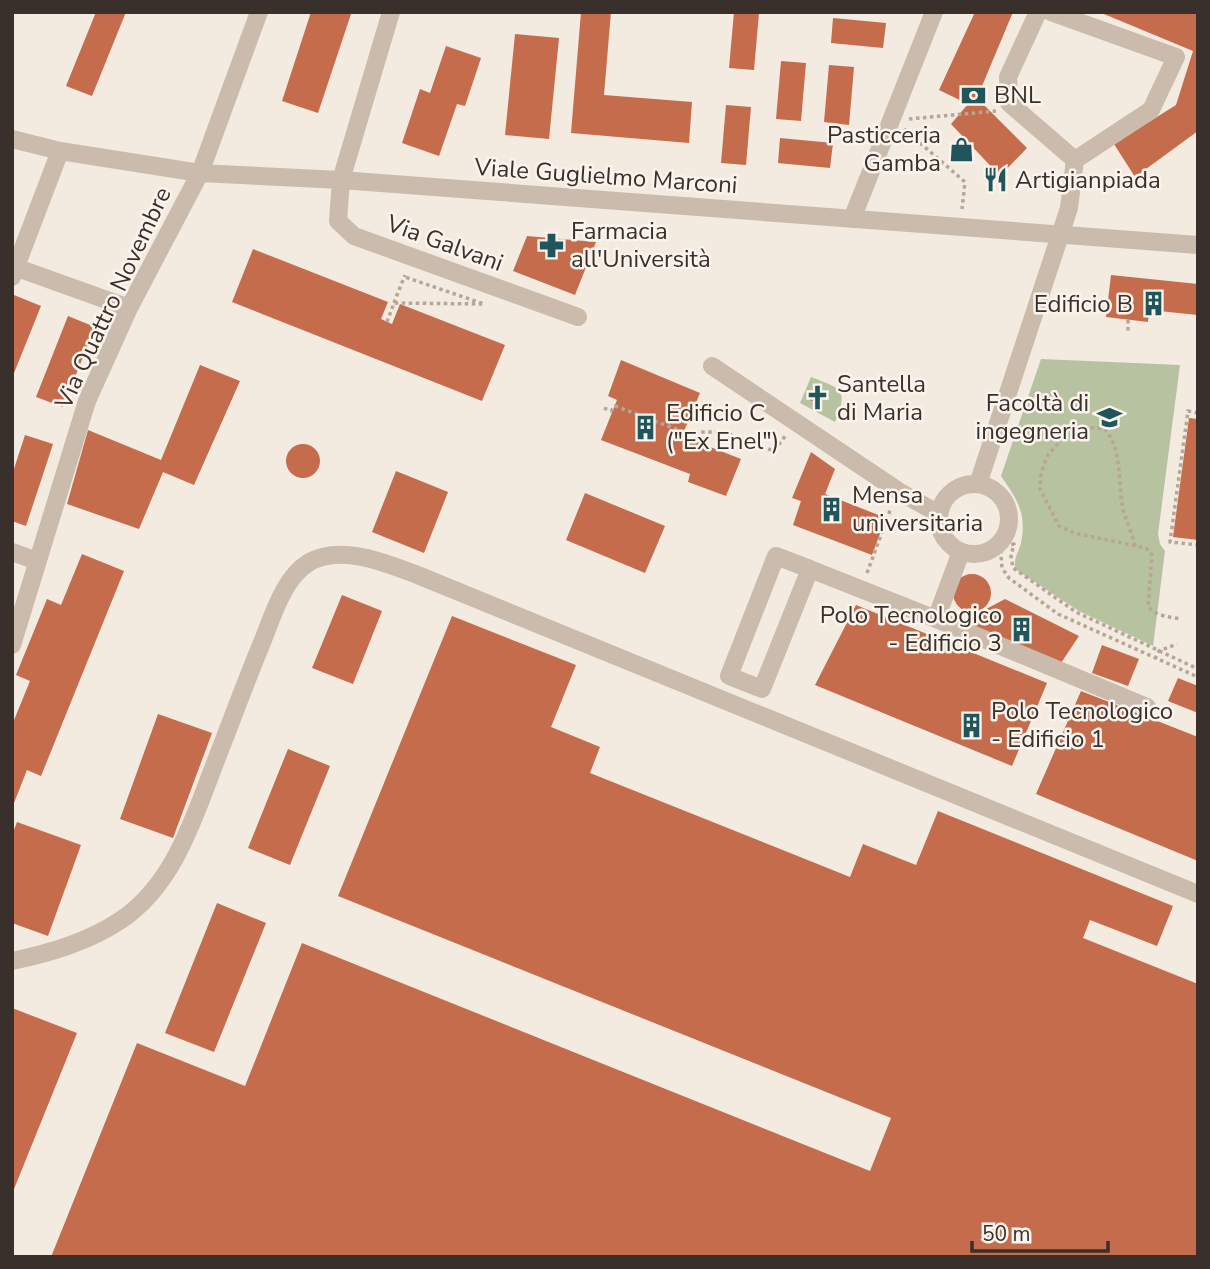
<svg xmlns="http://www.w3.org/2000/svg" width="1210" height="1269" font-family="'Nunito Sans',sans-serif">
<rect width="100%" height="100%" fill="#f3eae0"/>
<!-- green -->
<path fill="#b6c2a0" d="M 1041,359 L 1180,365 L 1158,534 L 1160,544 L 1165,551 L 1153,646 L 1079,611 L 1015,569 C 1014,556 1018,554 1021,543 C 1027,513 1017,499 1001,476 Z
M 811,377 C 841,389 849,388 835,422 L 800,403 Z"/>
<!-- building -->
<path fill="#c56c4d" d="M 96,12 L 126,12 L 92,96 L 66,86 Z
M 311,12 L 351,14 L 318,113 L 282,101 Z
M 581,12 L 611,12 L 604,95 L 692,102 L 689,143 L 571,133 Z
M 734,12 L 759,13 L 754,70 L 729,68 Z
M 975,12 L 1013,12 L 977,98 L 1027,148 L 1000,176 L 951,124 L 968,104 L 939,90 Z
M 1099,12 L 1198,12 L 1198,131 L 1135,177 L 1114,144 L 1176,105 L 1193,51 Z
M 833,18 L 886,23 L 883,48 L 831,43 Z
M 515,34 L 559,38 L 549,139 L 505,135 Z
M 446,46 L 481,58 L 465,106 L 457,104 L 439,156 L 402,143 L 420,89 L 430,93 Z
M 781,61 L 806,63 L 801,121 L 776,119 Z
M 829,65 L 854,67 L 849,125 L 824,122 Z
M 726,105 L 751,107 L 746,165 L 721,163 Z
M 780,138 L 833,143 L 830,168 L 778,163 Z
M 527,236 L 596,242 L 575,295 L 513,271 Z
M 253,249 L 388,302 L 381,319 L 392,324 L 400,304 L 505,345 L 482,401 L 232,302 Z
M 1111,275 L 1198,284 L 1198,315 L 1149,310 L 1148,322 L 1106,317 Z
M 14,295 L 41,306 L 12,378 L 12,299 Z
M 68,316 L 95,327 L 63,407 L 36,397 Z
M 621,360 L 700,393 L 682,436 L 741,459 L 726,496 L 688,482 L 690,474 L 601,440 L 617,400 L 608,396 Z
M 200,365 L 240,381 L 194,485 L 163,472 L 139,529 L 67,504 L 88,430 L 161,460 Z
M 814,391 L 824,397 L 820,405 L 810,400 Z
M 1189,418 L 1198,419 L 1198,540 L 1173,537 Z
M 25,435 L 53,444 L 26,526 L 12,521 L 12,475 Z
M286 461a17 17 0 1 1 34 0a17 17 0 1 1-34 0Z
M 811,452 L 835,469 L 825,494 L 886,518 L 872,555 L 793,525 L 801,501 L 792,498 Z
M 396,471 L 448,492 L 424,553 L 372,532 Z
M 585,493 L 665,526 L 645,573 L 566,540 Z
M 82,554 L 124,571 L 41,776 L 27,770 L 12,808 L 12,725 L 30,681 L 16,675 L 47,599 L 61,605 Z
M953 593a19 19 0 1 1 38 0a19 19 0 1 1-38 0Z
M 342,595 L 382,611 L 353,684 L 312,668 Z
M 1005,599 L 1079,636 L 1061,663 L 962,622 Z
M 856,605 L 1047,683 L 1012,766 L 815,685 Z
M 452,616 L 576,665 L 551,727 L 600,747 L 590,773 L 850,877 L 863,844 L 916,865 L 938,811 L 1173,906 L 1157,946 L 1090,920 L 1083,938 L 1198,984 L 1198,1257 L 51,1257 L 137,1043 L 245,1086 L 302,943 L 870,1171 L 891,1118 L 338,896 Z
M 1102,645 L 1139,659 L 1128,686 L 1092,673 Z
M 1178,678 L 1198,686 L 1198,713 L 1168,701 Z
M 1081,691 L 1198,737 L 1198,861 L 1036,794 Z
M 158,714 L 212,733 L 173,838 L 120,819 Z
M 288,749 L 330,766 L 290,865 L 248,848 Z
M 17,822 L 81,845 L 48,936 L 12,923 L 12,835 Z
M 217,903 L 266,923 L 214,1052 L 165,1033 Z
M 12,1008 L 77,1033 L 12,1194 Z"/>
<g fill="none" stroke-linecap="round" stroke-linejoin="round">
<!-- path -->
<path stroke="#b7a596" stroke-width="3.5" stroke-dasharray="3.5 3.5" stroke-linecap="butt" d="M 909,119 L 996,111
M 904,129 L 965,182 L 962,209
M 394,303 L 405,275
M 1128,320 L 1128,334
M 387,322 L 394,303 L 484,304 L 405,277
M 604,408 L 611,411 L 615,406 L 684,432 L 724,432 L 774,451 L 786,435
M 1198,413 L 1188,411 L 1170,542 L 1198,545
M 693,441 L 697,432
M 1000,543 L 1002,568 L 1009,578 L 1058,614 L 1198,677
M 1135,546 C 1132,531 1124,518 1122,504 C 1118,478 1122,451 1105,429 L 1084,427 L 1068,432 L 1048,455 L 1041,473 L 1040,489 L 1059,526 L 1074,533 L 1146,548 L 1152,555 L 1148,606 C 1154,616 1170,617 1181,619
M 991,550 L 1014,544 L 1011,556 L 1013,568 L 1076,612 L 1198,669
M 867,573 L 891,508
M 1155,659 L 1159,651 L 1177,644"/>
<!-- minor -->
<path stroke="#cbbbac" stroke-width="18" d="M 391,12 L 341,180 L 338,221 L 354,236 L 578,317
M 1038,12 L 1008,77 L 1009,103 L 1075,160
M 12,139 L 60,151 L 200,173 L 341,180 L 1198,245
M 852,219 L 934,12
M 12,266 L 129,308
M 12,277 L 60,151
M 712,366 L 900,492 L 939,514
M939 519a35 35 0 1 1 70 0a35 35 0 1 1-70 0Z
M 978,484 L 1069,208 L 1075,160 L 1151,110 L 1176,57 L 1051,12
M 12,552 L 37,561
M 810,569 L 776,556 L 729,676 L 762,689 L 810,569 L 936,619 L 961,552
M 936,619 L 1147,707
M 12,645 L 87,401 L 129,308 L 200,173 L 259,12
M 12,961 C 50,953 88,942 121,920 C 174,884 193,820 215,763 C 231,722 246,681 263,640 C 273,615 284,578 308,563 C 340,543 389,564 420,576 L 1198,894"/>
</g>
<!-- icons -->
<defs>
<symbol id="bank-bare" viewBox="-9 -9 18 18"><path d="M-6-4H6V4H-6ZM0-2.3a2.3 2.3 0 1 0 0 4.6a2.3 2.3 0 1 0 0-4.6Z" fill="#20565b" stroke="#faf4ed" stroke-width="2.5" paint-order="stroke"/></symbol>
<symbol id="shop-bare" viewBox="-9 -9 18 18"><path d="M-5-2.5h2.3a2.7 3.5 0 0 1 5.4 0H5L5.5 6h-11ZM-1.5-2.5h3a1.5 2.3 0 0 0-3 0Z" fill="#20565b" stroke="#faf4ed" stroke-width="2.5" paint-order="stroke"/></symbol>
<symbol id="restaurant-bare" viewBox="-9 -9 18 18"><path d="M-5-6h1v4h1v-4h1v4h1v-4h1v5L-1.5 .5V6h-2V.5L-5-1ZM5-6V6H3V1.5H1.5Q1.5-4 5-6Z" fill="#20565b" stroke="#faf4ed" stroke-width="2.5" paint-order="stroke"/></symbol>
<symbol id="pharmacy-bare" viewBox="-9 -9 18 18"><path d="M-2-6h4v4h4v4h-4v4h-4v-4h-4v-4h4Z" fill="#20565b" stroke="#faf4ed" stroke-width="2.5" paint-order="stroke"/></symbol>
<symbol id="building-bare" viewBox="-9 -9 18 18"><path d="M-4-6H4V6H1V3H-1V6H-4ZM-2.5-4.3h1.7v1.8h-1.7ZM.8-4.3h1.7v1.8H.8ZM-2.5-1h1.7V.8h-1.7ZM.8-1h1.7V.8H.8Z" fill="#20565b" stroke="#faf4ed" stroke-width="2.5" paint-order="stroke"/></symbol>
<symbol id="church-bare" viewBox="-9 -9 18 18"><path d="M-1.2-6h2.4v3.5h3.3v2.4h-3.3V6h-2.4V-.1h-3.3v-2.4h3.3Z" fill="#20565b" stroke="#faf4ed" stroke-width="2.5" paint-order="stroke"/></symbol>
<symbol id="university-bare" viewBox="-9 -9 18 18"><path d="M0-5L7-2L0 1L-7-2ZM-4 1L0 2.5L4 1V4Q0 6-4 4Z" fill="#20565b" stroke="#faf4ed" stroke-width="2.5" paint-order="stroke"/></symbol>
</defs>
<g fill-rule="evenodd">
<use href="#bank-bare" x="956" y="78" width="35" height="35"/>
<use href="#shop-bare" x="944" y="132" width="35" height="35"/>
<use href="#restaurant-bare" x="978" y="162" width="35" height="35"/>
<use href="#pharmacy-bare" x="534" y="228" width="35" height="35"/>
<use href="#building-bare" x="1136" y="286" width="35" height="35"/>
<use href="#church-bare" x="800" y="380" width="35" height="35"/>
<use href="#university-bare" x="1092" y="400" width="35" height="35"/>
<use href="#building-bare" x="628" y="410" width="35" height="35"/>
<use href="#building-bare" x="814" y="492" width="35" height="35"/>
<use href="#building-bare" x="1004" y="612" width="35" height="35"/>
<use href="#building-bare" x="954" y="708" width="35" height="35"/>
</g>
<g text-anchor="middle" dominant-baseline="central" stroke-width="5" stroke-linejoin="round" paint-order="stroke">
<!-- poi labels -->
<g font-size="24" fill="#3a302b" stroke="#faf4ed" text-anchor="start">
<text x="994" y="95">BNL</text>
<text x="941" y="135" text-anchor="end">Pasticceria<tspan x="941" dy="28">Gamba</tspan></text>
<text x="1015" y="180">Artigianpiada</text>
<text x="571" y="231">Farmacia<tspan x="571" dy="28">all'Università</tspan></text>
<text x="1133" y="304" text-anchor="end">Edificio B</text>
<text x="837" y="384">Santella<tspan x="837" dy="28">di Maria</tspan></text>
<text x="1089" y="403" text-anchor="end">Facoltà di<tspan x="1089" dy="28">ingegneria</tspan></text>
<text x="666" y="413">Edificio C<tspan x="666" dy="28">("Ex Enel")</tspan></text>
<text x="852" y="495">Mensa<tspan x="852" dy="28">universitaria</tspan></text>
<text x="1002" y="615" text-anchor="end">Polo Tecnologico<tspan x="1002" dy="28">- Edificio 3</tspan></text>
<text x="991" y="711">Polo Tecnologico<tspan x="991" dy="28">- Edificio 1</tspan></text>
</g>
<!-- street labels -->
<g font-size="24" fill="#3a302b" stroke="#faf4ed">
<text transform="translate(606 176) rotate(4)">Viale Guglielmo Marconi</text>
<text transform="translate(445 243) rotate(20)">Via Galvani</text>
<text transform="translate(113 298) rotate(-65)">Via Quattro Novembre</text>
</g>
</g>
<!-- border -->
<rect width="1210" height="1269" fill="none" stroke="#3a302b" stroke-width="28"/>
<!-- scale -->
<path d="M972 1241v10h136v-10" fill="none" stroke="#3a302b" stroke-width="3.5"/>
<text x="982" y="1241" font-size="21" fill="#3a302b" stroke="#faf4ed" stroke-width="5" paint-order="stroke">50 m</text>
</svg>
